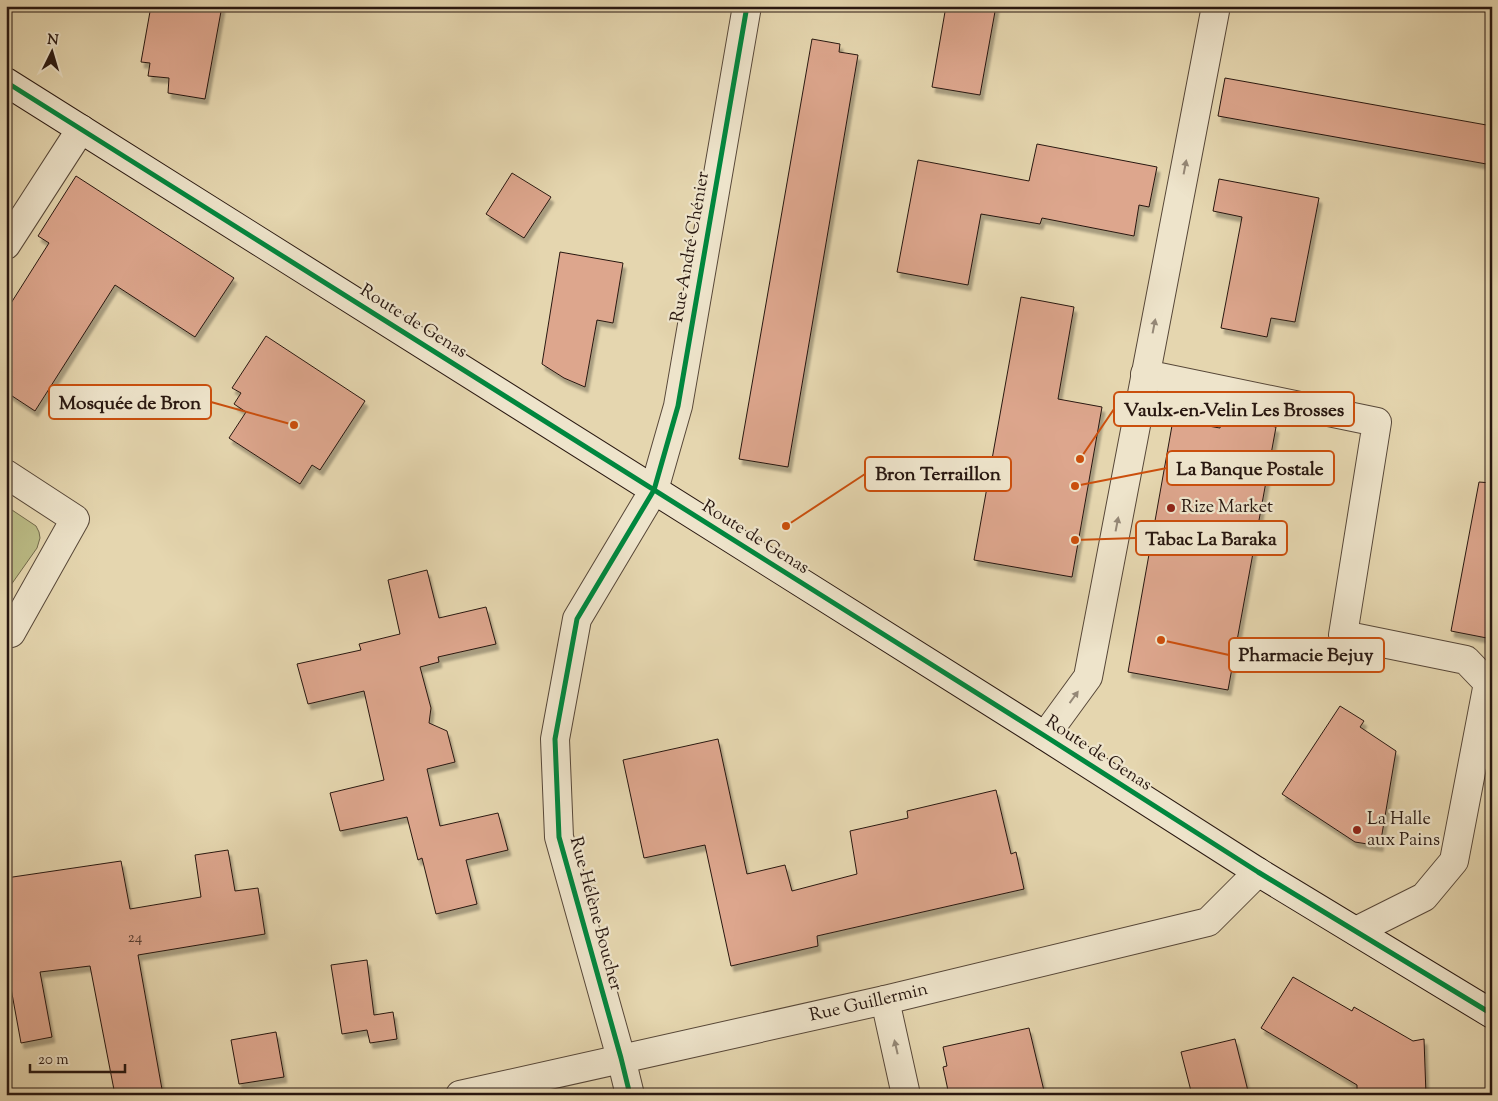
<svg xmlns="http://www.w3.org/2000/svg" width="1498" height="1101" font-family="'Sorts Mill Goudy',serif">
<defs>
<filter id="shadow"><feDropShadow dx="3" dy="5.5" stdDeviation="1" flood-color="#0004"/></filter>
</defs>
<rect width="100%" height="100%" fill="#e5d6af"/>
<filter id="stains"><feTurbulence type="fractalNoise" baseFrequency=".004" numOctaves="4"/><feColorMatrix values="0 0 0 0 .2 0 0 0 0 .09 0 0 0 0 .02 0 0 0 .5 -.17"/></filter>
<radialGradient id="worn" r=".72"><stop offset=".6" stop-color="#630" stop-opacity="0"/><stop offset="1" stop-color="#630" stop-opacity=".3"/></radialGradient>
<!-- green -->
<path fill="#bbbc86" stroke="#726a4b" d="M 6,506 L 36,526 L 39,532 L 40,538 L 37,548 L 6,592 Z"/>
<!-- building -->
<path fill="#dda68d" stroke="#281710" filter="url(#shadow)" d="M 151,6 L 222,6 L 205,99 L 168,93 L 169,78 L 148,76 L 150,63 L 141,62 Z
M 946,6 L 996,6 L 980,95 L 932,87 Z
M 812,39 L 840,44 L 839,52 L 858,55 L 788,467 L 739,459 Z
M 1225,78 L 1492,126 L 1492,165 L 1218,116 Z
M 1037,144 L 1157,167 L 1149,207 L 1139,205 L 1134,236 L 1042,218 L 1040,224 L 981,214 L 968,285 L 897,272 L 918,160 L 1029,181 Z
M 512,173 L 551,197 L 524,238 L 486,214 Z
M 76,176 L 234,278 L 195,337 L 115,285 L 35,411 L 6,392 L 6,311 L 49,243 L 38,236 Z
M 1219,179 L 1319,198 L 1295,322 L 1271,318 L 1267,337 L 1221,328 L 1242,217 L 1213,211 Z
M 560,252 L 623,263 L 613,323 L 597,320 L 585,387 L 564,378 L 542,364 Z
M 1021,297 L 1074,307 L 1058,399 L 1102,407 L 1072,577 L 974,560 Z
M 266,336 L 365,401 L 320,470 L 312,465 L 300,484 L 229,438 L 246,412 L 234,404 L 241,393 L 232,388 Z
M 1222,417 L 1276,427 L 1228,690 L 1128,672 L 1173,420 L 1220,428 Z
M 1479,482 L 1492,483 L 1492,639 L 1451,631 Z
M 427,570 L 439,618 L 486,607 L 496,644 L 438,657 L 439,662 L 420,667 L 431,708 L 429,723 L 447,731 L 455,762 L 427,769 L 440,826 L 498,813 L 508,850 L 466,860 L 477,904 L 436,914 L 422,858 L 418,860 L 407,817 L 340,831 L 330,793 L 384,780 L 364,691 L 308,704 L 297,664 L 361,650 L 359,644 L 400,634 L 388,580 Z
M 1340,706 L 1364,721 L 1360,727 L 1396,751 L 1380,846 L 1355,842 L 1282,794 Z
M 718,739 L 747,874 L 785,865 L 792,891 L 857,874 L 850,831 L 908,818 L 907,811 L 996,790 L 1011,854 L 1016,852 L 1024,889 L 817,936 L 818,946 L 731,966 L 705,845 L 644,858 L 623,760 Z
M 228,850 L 235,891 L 258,888 L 265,934 L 138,955 L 163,1095 L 115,1095 L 90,966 L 40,972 L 52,1037 L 21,1043 L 6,961 L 6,878 L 121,861 L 130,909 L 201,897 L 195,855 Z
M 367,960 L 374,1015 L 393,1012 L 397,1039 L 370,1043 L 367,1030 L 342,1034 L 331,965 Z
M 1293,977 L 1352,1011 L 1354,1007 L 1413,1041 L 1424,1039 L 1426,1095 L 1357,1095 L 1357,1085 L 1261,1028 Z
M 1029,1028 L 1045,1095 L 949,1095 L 943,1067 L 947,1066 L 943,1047 Z
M 276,1032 L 284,1077 L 239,1084 L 231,1040 Z
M 1235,1039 L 1249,1095 L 1192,1095 L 1181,1052 Z"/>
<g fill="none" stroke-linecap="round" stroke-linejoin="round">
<defs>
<g id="street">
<path d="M 6,245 L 81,129"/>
<path d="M 1145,374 L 1377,422 L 1343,635 L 1466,660 L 1488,683 L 1454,861 L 1424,897 L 1356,931"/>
<path d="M 6,474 L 75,519 L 11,633 L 6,634"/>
<path d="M 1045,736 L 1088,677 L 1216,6"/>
<path d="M 885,1000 L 906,1095"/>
<path id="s1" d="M 460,1095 L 885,1000 L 1208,922 L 1258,872"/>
<path d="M 630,1095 L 621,1058 L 559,837 L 555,739 L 577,619 L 654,490 L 678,406 L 747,6"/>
</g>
<path id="secondary" d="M 6,82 L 1045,736 L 1258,872 L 1492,1014"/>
</defs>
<!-- street casing -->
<use href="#street" stroke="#574738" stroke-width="30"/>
<!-- secondary casing -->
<use href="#secondary" stroke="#281710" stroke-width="30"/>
<!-- street -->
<use href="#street" stroke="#eee4cb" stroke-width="28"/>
<!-- secondary -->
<use href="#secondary" stroke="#eee4cb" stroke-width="28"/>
<defs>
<path id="cycleway" d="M 6,82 L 1045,736 L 1258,872 L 1492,1014
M 630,1095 L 621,1058 L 559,837 L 555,739 L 577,619 L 654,490 L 678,406 L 747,6"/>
</defs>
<!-- cycleway casing -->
<use href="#cycleway" stroke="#eee4cb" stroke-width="8"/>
<!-- cycleway -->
<use href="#cycleway" stroke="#00873e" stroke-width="5"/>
</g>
<!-- one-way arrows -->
<defs><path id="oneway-solid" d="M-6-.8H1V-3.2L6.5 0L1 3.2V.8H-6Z" transform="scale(1.25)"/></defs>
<g fill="#958877">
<use href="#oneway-solid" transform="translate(1185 167) rotate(-79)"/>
<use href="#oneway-solid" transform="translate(1154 326) rotate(-79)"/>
<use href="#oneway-solid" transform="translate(1117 524) rotate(-79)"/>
<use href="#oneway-solid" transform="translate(1074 697) rotate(-54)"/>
<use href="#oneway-solid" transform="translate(896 1047) rotate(-103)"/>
</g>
<!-- markers -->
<g fill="#8f2418" stroke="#eee4cb" stroke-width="2">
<circle cx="1171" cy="508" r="5"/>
<circle cx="1357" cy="830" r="5"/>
</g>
<g text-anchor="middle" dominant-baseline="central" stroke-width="4.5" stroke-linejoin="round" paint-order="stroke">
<!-- number labels -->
<g font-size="15" fill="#553b2f">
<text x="135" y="938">24</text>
</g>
<!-- street labels -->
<g font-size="18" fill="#281710" stroke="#eee4cb">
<text transform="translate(691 247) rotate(-80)">Rue André Chénier</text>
<text transform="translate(413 322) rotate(32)">Route de Genas</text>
<text transform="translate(755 538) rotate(32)">Route de Genas</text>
<text transform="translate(1098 754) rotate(33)">Route de Genas</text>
<text transform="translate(595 914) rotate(75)">Rue Hélène Boucher</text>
<text stroke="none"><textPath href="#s1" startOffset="419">Rue Guillermin</textPath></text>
</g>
<!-- poi labels -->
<g font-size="18" fill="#281710" stroke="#eee4cb" text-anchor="start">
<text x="1181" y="508">Rize Market</text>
<text x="1367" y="820">La Halle<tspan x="1367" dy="21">aux Pains</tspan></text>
</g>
</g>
<!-- callouts -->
<path fill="none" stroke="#cb4f0d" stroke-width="2" d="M294 425L211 402M1080 459L1114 409M1075 486L1167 468M786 526L865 474M1075 540L1136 538M1161 640L1229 655"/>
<g fill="#cb4f0d" stroke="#eee4cb" stroke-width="2">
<circle cx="294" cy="425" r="5"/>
<circle cx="1080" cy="459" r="5"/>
<circle cx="1075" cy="486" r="5"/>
<circle cx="786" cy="526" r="5"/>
<circle cx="1075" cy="540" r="5"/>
<circle cx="1161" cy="640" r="5"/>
</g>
<g fill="#eee4cb" stroke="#cb4f0d" stroke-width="2">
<rect x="49" y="385" width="162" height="34" rx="5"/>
<rect x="1114" y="392" width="240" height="34" rx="5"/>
<rect x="1167" y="451" width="167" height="34" rx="5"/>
<rect x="865" y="457" width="146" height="34" rx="5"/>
<rect x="1136" y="521" width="151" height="34" rx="5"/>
<rect x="1229" y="638" width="155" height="34" rx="5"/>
</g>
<g font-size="19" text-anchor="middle" font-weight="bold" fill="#281710">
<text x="130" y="409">Mosquée de Bron</text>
<text x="1234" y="416">Vaulx-en-Velin Les Brosses</text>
<text x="1250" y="475">La Banque Postale</text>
<text x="938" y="480">Bron Terraillon</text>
<text x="1211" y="545">Tabac La Baraka</text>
<text x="1306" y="661">Pharmacie Bejuy</text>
</g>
<!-- margin -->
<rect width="1498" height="1101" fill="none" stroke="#e5d6af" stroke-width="25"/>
<rect x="8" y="8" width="1483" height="1086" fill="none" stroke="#281710" stroke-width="2.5"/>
<rect x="12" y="12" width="1473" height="1076" fill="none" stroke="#281710"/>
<!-- north arrow -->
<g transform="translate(52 52) rotate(5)" stroke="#eee4cb" stroke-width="4" paint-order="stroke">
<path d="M0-4L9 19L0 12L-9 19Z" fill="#281710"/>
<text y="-8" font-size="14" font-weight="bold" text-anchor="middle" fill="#281710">N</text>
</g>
<!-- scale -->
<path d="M30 1064v8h95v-8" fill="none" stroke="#281710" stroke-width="2.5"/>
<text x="38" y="1064" font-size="15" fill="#281710" stroke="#eee4cb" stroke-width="4" paint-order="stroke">20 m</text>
<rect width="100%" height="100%" filter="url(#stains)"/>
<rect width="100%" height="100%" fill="url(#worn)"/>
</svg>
